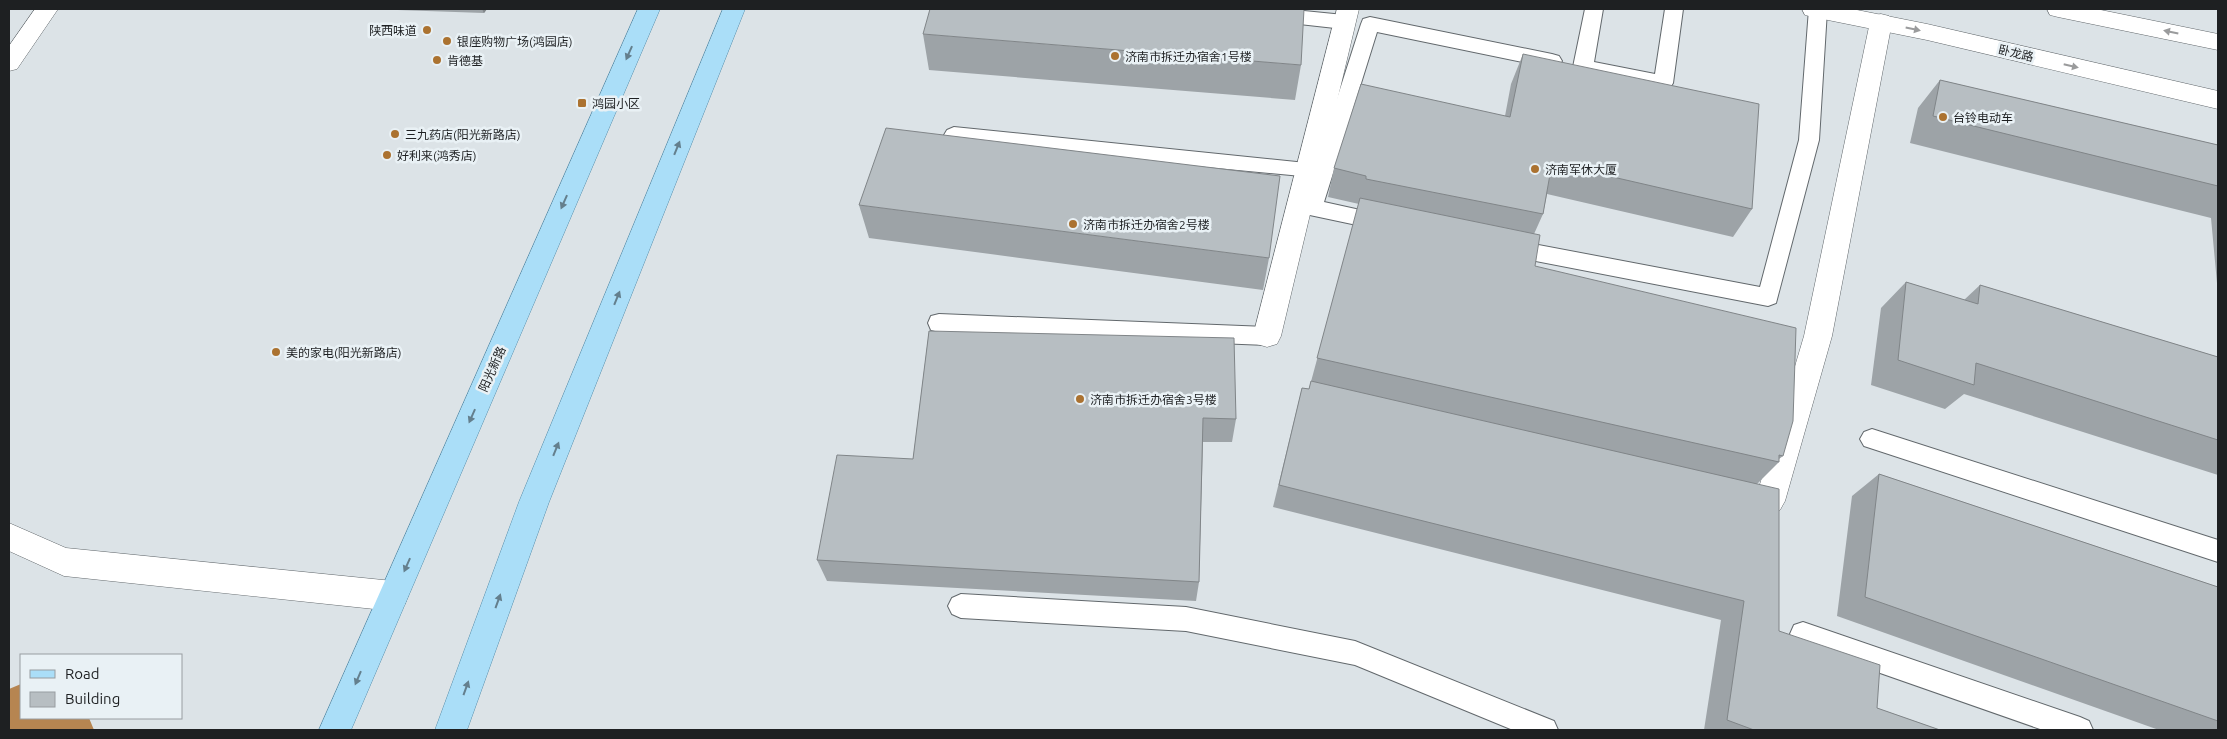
<svg xmlns="http://www.w3.org/2000/svg" width="2227" height="739" font-family="Ubuntu,'Noto Sans SC',sans-serif">
<rect width="100%" height="100%" fill="#dce3e7"/>
<g fill="none" stroke-linecap="round" stroke-linejoin="round">
<!-- river -->
<path fill="#b68551" fill-rule="evenodd" d="M 21,684 L 21,718 L 89,718 L 94,730 L 9,730 L 9,689 Z"/>
<defs>
<path id="service" d="M 1217,9 L 1284,9 L 1344,15 L 1351,17 L 1353,22 L 1351,27 L 1344,29 L 1226,16 L 1219,14 Z
M 1585,9 L 1603,9 L 1594,62 L 1655,74 L 1665,9 L 1683,9 L 1673,83 L 1670,88 L 1663,90 L 1576,72 L 1573,67 Z
M 1809,9 L 1827,10 L 1819,140 L 1776,303 L 1768,306 L 1500,254 L 1496,248 L 1500,242 L 1507,239 L 1760,287 L 1799,140 Z
M 1370,17 L 1552,54 L 1559,56 L 1562,61 L 1559,66 L 1552,68 L 1377,32 L 1324,202 L 1392,217 L 1395,223 L 1392,229 L 1385,231 L 1305,214 L 1302,208 L 1312,177 L 954,143 L 947,140 L 944,135 L 947,130 L 954,127 L 1316,164 L 1361,24 L 1363,19 Z
M 939,314 L 1267,327 L 1275,329 L 1278,336 L 1275,343 L 1267,345 L 939,332 L 931,330 L 928,323 L 931,316 Z
M 1872,429 L 2218,540 L 2218,562 L 1864,446 L 1860,439 L 1864,432 Z
M 961,594 L 1186,607 L 1355,641 L 1554,721 L 1558,730 L 1513,730 L 1355,665 L 1186,631 L 961,618 L 952,614 L 948,606 L 952,598 Z
M 1803,622 L 2080,717 L 2089,721 L 2093,730 L 2043,730 L 1803,646 L 1794,643 L 1790,634 L 1794,625 Z"/>
<path id="minor" d="M 35,9 L 58,9 L 17,69 L 9,71 L 9,46 Z
M 1337,9 L 1359,9 L 1281,336 L 1277,344 L 1267,347 L 1257,344 L 1253,336 Z
M 1881,14 L 1889,16 L 1892,22 L 1832,336 L 1785,501 L 1780,510 L 1770,514 L 1760,510 L 1755,501 L 1804,336 L 1870,22 L 1873,16 Z
M 9,523 L 66,548 L 393,581 L 404,586 L 408,596 L 404,606 L 393,611 L 64,576 L 9,551 Z"/>
<path id="secondary" d="M 1802,9 L 1852,9 L 1927,24 L 2218,91 L 2218,109 L 1927,40 L 1813,17 L 1805,15 Z
M 2047,9 L 2096,9 L 2218,34 L 2218,50 L 2058,17 L 2050,15 Z"/>
<path id="primary" d="M 638,9 L 660,9 L 351,730 L 319,730 Z
M 723,9 L 745,9 L 549,502 L 467,730 L 435,730 L 519,502 Z"/>
</defs>
<!-- service casing -->
<use href="#service" stroke="#62686c" stroke-width="2"/>
<!-- minor casing -->
<use href="#minor" stroke="#62686c" stroke-width="1"/>
<!-- secondary casing -->
<use href="#secondary" stroke="#62686c" stroke-width="1"/>
<!-- primary casing -->
<use href="#primary" stroke="#558daa" stroke-width="1"/>
<!-- service -->
<use href="#service" fill="#fff" fill-rule="evenodd"/>
<!-- minor -->
<use href="#minor" fill="#fff" fill-rule="evenodd"/>
<!-- secondary -->
<use href="#secondary" fill="#fff" fill-rule="evenodd"/>
<!-- primary -->
<use href="#primary" fill="#aadef8" fill-rule="evenodd"/>
</g>
<!-- wall -->
<path fill="#9da3a7" d="M 369,9 L 487,9 L 484,13 Z
M 923,34 L 1301,65 L 1295,100 L 929,70 Z
M 1523,54 L 1752,209 L 1733,237 L 1547,194 L 1543,214 L 1534,234 L 1535,266 L 1783,456 L 1779,459 L 1779,462 L 1757,484 L 1779,631 L 1877,708 L 1940,730 L 1704,730 L 1721,620 L 1273,507 L 1302,388 L 1309,389 L 1359,204 L 1328,197 L 1334,168 L 1505,116 L 1511,84 Z
M 1940,80 L 2218,145 L 2218,294 L 2211,218 L 1910,143 L 1918,108 Z
M 859,205 L 1269,258 L 1263,290 L 869,238 Z
M 1906,282 L 1964,300 L 1980,285 L 2218,357 L 2218,475 L 1964,394 L 1945,409 L 1871,385 L 1881,308 Z
M 929,331 L 1236,419 L 1232,442 L 1203,442 L 1199,582 L 1196,601 L 827,581 L 817,560 L 913,459 Z
M 1879,474 L 2218,587 L 2218,730 L 2159,730 L 1837,616 L 1852,496 Z"/>
<!-- shaded-wall -->
<path fill="#808588" d="M 482,9 L 487,9 L 484,13 Z"/>
<!-- building -->
<path fill="#b7bec2" stroke="#808588" d="M 930,9 L 1304,9 L 1301,65 L 923,34 Z
M 1523,54 L 1759,104 L 1752,209 L 1552,163 L 1543,214 L 1366,179 L 1366,176 L 1334,168 L 1361,84 L 1510,117 Z
M 1940,80 L 2218,145 L 2218,186 L 1933,116 Z
M 886,128 L 1280,176 L 1269,258 L 859,205 Z
M 1360,198 L 1540,235 L 1535,266 L 1796,328 L 1793,421 L 1783,456 L 1779,455 L 1779,462 L 1317,358 Z
M 1906,282 L 1978,304 L 1980,285 L 2218,357 L 2218,440 L 1976,363 L 1974,385 L 1898,360 Z
M 929,331 L 1234,338 L 1236,419 L 1203,418 L 1199,582 L 817,560 L 837,455 L 913,459 Z
M 1311,381 L 1779,489 L 1779,631 L 1880,665 L 1877,708 L 1940,730 L 1754,730 L 1727,720 L 1744,601 L 1279,485 L 1302,388 L 1309,389 Z
M 1879,474 L 2218,587 L 2218,721 L 1865,597 Z"/>
<!-- one-way arrows -->
<defs><path id="oneway-solid" d="M-6-.8H1V-3.2L6.5 0L1 3.2V.8H-6Z" transform="scale(1.25)"/></defs>
<g fill="#9a9b9c">
<use href="#oneway-solid" transform="translate(1913 29) rotate(12)"/>
<use href="#oneway-solid" transform="translate(2171 32) rotate(-168)"/>
<use href="#oneway-solid" transform="translate(2071 66) rotate(13)"/>
</g>
<g fill="#647f8d">
<use href="#oneway-solid" transform="translate(629 53) rotate(114)"/>
<use href="#oneway-solid" transform="translate(677 148) rotate(-68)"/>
<use href="#oneway-solid" transform="translate(564 202) rotate(114)"/>
<use href="#oneway-solid" transform="translate(617 298) rotate(-68)"/>
<use href="#oneway-solid" transform="translate(472 416) rotate(114)"/>
<use href="#oneway-solid" transform="translate(556 449) rotate(-68)"/>
<use href="#oneway-solid" transform="translate(407 565) rotate(114)"/>
<use href="#oneway-solid" transform="translate(498 601) rotate(-70)"/>
<use href="#oneway-solid" transform="translate(358 678) rotate(113)"/>
<use href="#oneway-solid" transform="translate(466 688) rotate(-70)"/>
</g>
<!-- markers -->
<g fill="#ab7230" stroke="#e9f1f5" stroke-width="2">
<circle cx="427" cy="30" r="5"/>
<circle cx="447" cy="41" r="5"/>
<circle cx="1115" cy="56" r="5"/>
<circle cx="437" cy="60" r="5"/>
<rect x="577" y="98" width="10" height="10" rx="2.5"/>
<circle cx="1943" cy="117" r="5"/>
<circle cx="395" cy="134" r="5"/>
<circle cx="387" cy="155" r="5"/>
<circle cx="1535" cy="169" r="5"/>
<circle cx="1073" cy="224" r="5"/>
<circle cx="276" cy="352" r="5"/>
<circle cx="1080" cy="399" r="5"/>
</g>
<g text-anchor="middle" dominant-baseline="central" stroke-width="5" stroke-linejoin="round" paint-order="stroke">
<!-- poi labels -->
<g font-size="12" fill="#1e2022" stroke="#e9f1f5" text-anchor="start">
<text x="417" y="30" text-anchor="end">陕西味道</text>
<text x="457" y="41">银座购物广场(鸿园店)</text>
<text x="1125" y="56">济南市拆迁办宿舍1号楼</text>
<text x="447" y="60">肯德基</text>
<text x="592" y="103">鸿园小区</text>
<text x="1953" y="117">台铃电动车</text>
<text x="405" y="134">三九药店(阳光新路店)</text>
<text x="397" y="155">好利来(鸿秀店)</text>
<text x="1545" y="169">济南军休大厦</text>
<text x="1083" y="224">济南市拆迁办宿舍2号楼</text>
<text x="286" y="352">美的家电(阳光新路店)</text>
<text x="1090" y="399">济南市拆迁办宿舍3号楼</text>
</g>
<!-- street labels -->
<g font-size="12" fill="#1e2022" stroke="#e9f1f5">
<text transform="translate(2016 53) rotate(13)">卧龙路</text>
<text transform="translate(492 369) rotate(-66)">阳光新路</text>
</g>
</g>
<!-- border -->
<rect width="2227" height="739" fill="none" stroke="#1e2022" stroke-width="20"/>
<!-- legend -->
<rect x="20" y="654" width="162" height="65" fill="#e9f1f5" stroke="#989da1"/>
<rect x="30" y="670" width="25" height="8" fill="#aadef8" stroke="#989da1"/>
<text x="65" y="679" font-size="15" fill="#1e2022">Road</text>
<rect x="30" y="692" width="25" height="15" fill="#b7bec2" stroke="#989da1"/>
<text x="65" y="704" font-size="15" fill="#1e2022">Building</text>
</svg>
